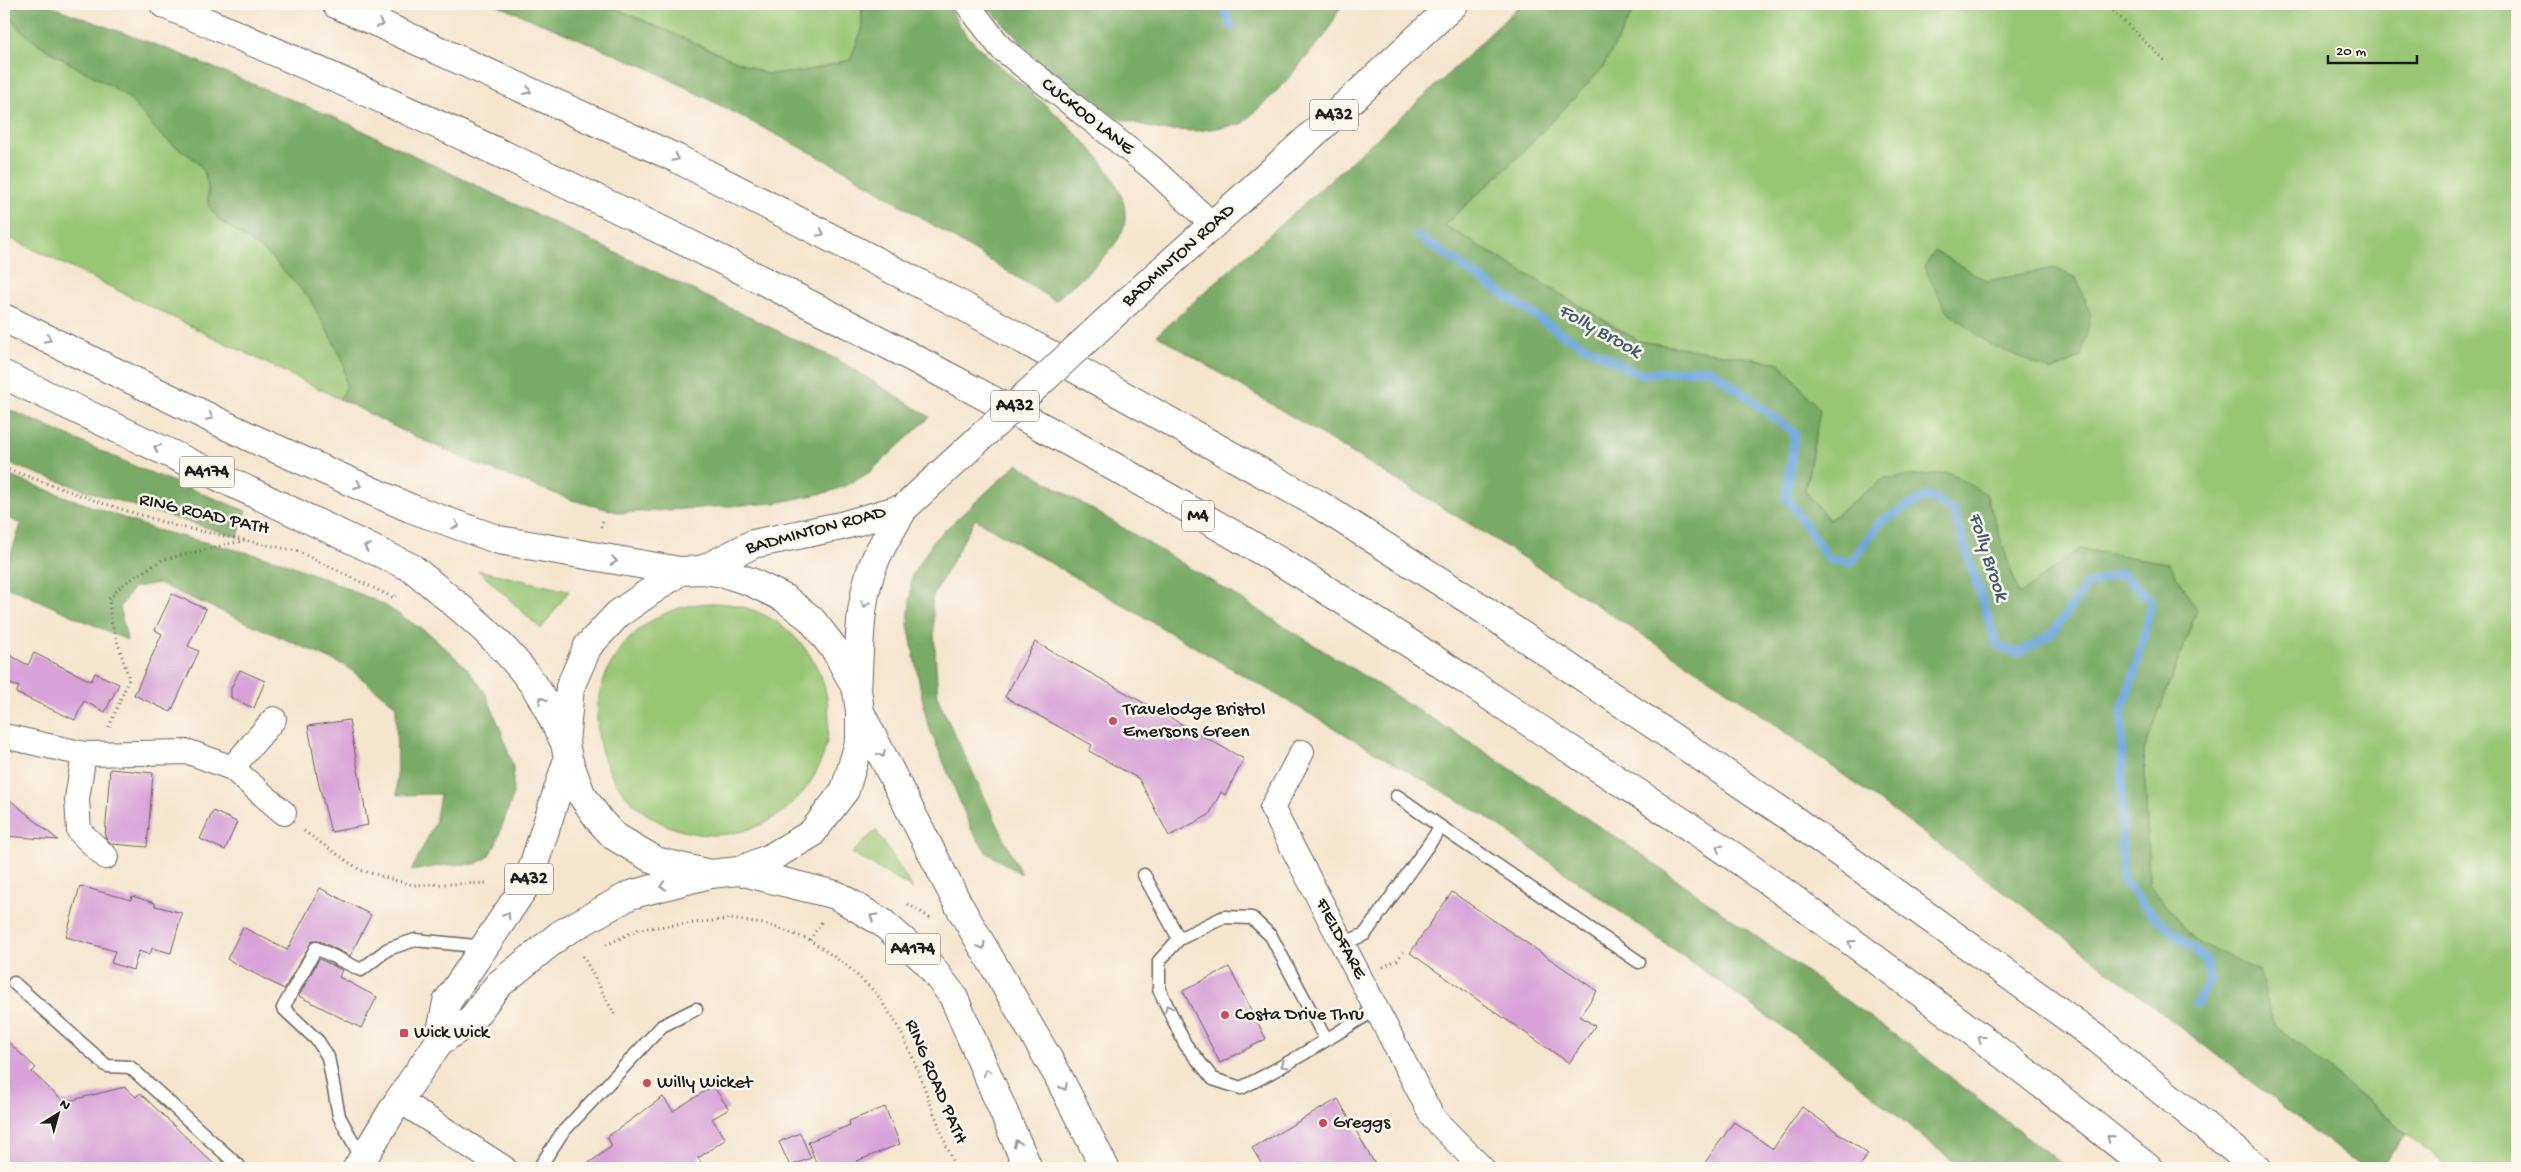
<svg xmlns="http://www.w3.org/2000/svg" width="2521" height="1172" font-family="'Gochi Hand',sans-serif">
<rect width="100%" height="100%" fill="#fbf7ec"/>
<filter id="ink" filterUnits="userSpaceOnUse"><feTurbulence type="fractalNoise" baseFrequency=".02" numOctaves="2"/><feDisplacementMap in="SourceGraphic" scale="10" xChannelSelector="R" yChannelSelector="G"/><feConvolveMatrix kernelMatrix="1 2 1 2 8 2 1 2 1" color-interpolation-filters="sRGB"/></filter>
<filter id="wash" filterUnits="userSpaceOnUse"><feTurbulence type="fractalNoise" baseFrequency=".0096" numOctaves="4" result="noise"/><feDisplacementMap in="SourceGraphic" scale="20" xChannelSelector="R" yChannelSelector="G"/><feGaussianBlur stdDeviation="1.12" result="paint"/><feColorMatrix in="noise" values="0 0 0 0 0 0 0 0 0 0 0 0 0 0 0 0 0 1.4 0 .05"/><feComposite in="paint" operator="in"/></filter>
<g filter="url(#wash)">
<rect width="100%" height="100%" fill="#f5e5cd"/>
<!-- green -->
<path fill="#98c675" stroke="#5a7148" d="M 4,4 L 6,4 C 10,41 94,73 122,93 C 136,103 146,120 158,132 C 188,160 211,156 208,205 L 219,220 L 268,254 L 310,299 L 343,360 L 346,388 L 340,399 L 4,235 Z
M 605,4 L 862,4 L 862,30 L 850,60 L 801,72 L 766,74 Z
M 1637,4 L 2517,4 L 2517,1168 L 2449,1168 L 2273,1023 L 2259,970 L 2195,941 L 2149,884 L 2144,751 L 2197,610 L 2080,549 L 2019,595 L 1986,494 L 1885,478 L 1829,520 L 1805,491 L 1820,410 L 1780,363 L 1639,341 L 1444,225 L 1516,159 L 1602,69 Z
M 478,570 L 569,591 L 541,629 Z
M597 719a116 116 0 1 1 232 0a116 116 0 1 1-232 0Z
M 876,830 L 913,889 L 852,853 Z"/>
<!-- forest -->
<path fill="#7aab66" stroke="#4b6441" d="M 6,4 L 45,4 L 178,53 L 345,122 L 840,361 L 930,417 L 870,472 L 848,485 L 829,492 L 776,503 L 621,513 L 572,500 L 479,465 L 405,432 L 340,399 L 346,388 L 343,360 L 310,299 L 268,254 L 219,220 L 208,205 C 211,156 188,160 158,132 C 146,120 136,103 122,93 C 94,73 10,40 6,4 Z
M 495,4 L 605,4 L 766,74 L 801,72 L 850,60 L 862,30 L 862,4 L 947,4 C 953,13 958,24 965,33 C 1002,77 1139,161 1124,226 C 1117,253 1075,282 1055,301 L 848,172 L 648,68 Z
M 985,4 L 1342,4 L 1327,33 L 1279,89 L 1242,124 L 1198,131 L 1161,130 L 1117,118 L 1043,66 Z
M 1521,4 L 1637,4 L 1602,69 L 1516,159 L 1444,225 L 1639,341 L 1780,363 L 1820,410 L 1805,491 L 1829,520 L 1885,478 L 1950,473 L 1986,494 L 2019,595 L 2080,549 L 2168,563 L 2197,610 L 2144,751 L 2149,884 L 2195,941 L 2259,970 L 2273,1023 L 2407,1134 L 2380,1168 L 2362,1168 L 2045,922 L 1723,687 L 1491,537 L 1157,335 L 1442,80 Z
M 1935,251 L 1987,281 L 2054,268 L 2076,278 L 2091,315 L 2081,357 L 2052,371 L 1989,344 L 1946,310 L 1924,267 Z
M 4,407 L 139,468 L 246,511 L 238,537 L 99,495 L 4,462 Z
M 1017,464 L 1223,588 L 1465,739 L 1632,848 L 1913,1048 L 2067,1168 L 1961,1168 L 1829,1060 L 1485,816 L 975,519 L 932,598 L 938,699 L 1021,874 L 987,853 L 972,831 L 927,722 L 908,625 L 912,576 L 934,540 Z
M 4,474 L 156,530 L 281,561 L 340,585 L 383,604 L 431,635 L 467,668 L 486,694 L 501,730 L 513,767 L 513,796 L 495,846 L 487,858 L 475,864 L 446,865 L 411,871 L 435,823 L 440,794 L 397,795 L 396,706 L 346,666 L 157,583 L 133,588 L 120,607 L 127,640 L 4,585 L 4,575 L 21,524 L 4,516 Z"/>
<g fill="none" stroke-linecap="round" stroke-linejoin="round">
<!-- stream -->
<path stroke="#6ba5db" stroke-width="9" d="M 1223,4 L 1231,27
M 1417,235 L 1562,334 L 1639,374 L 1710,369 L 1795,433 L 1786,497 L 1829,559 L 1851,563 L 1880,522 L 1927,496 L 1953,510 L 1997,645 L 2017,654 L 2053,633 L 2086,585 L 2121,573 L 2152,601 L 2136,668 L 2122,709 L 2122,878 L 2148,911 L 2206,960 L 2210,978 L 2197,1004"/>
</g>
<g id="blocks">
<!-- building -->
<path fill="#d7a2d8" d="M 172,594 L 206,609 L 188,646 L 199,651 L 171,712 L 134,695 L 162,634 L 155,630 Z
M 1035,642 L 1244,759 L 1225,795 L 1221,792 L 1209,815 L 1169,836 L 1139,779 L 1089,751 L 1092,745 L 1005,697 Z
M 4,652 L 28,665 L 34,653 L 91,681 L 95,673 L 119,684 L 105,712 L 84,701 L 75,720 L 16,693 L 19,687 L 4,682 Z
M 240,670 L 265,681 L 254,708 L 231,698 L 231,688 Z
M 349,720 L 368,825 L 331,832 L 318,781 L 308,726 Z
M 110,769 L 153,773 L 147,847 L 112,844 L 105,837 Z
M 4,795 L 21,809 L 58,840 L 4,836 Z
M 213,811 L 237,822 L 225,850 L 200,839 Z
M 80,886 L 131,900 L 132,896 L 155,903 L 155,906 L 182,913 L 171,953 L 152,948 L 150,955 L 139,951 L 133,970 L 111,963 L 115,951 L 66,937 Z
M 320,888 L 371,915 L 350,956 L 320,941 L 312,941 L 284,989 L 227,959 L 243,927 L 287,950 Z
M 1452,892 L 1597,991 L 1580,1016 L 1595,1026 L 1569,1063 L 1410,953 Z
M 319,959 L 342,970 L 339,977 L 377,997 L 361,1028 L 299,996 Z
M 1229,967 L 1266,1039 L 1220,1063 L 1183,991 Z
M 4,1038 L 36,1068 L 32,1072 L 64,1102 L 125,1087 L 136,1097 L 140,1093 L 218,1168 L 4,1168 Z
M 713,1086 L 729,1109 L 712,1119 L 726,1139 L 698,1158 L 705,1168 L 582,1168 L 612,1146 L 607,1137 L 663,1097 L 673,1111 Z
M 1338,1099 L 1377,1168 L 1264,1168 L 1252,1148 Z
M 885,1107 L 900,1144 L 857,1161 L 860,1168 L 818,1168 L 808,1142 L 850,1125 L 849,1121 Z
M 1802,1107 L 1868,1154 L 1859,1168 L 1701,1168 L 1734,1122 L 1773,1149 Z
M 800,1133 L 811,1158 L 790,1166 L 779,1142 Z"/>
</g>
</g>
<g filter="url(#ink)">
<use href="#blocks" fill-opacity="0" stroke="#68625a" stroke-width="1"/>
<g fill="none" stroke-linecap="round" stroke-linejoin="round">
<defs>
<path id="lane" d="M 1397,796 L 1441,827
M 1144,875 L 1179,939
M 1343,944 L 1365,934 L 1441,827 L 1639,962
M 14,983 L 107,1066 L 130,1067 L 241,1168
M 1326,1040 L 1271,936 L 1252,918 L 1224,917 L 1179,939 L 1159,961 L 1159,989 L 1185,1044 L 1213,1079 L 1241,1088 C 1288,1065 1332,1036 1376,1009
M 362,1159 L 339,1116 L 328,1057 L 318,1041 L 283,1008 L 316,948 L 361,970 L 388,949 L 415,940 L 486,947
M 539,1168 L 562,1133 L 662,1026 L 696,1009"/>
<path id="street" d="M 967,4 L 1001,48 L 1152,168 L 1213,225
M 4,736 L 84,754 L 189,752 L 232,768 L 284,813
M 1302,752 L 1272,808 L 1433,1118 L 1482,1168
M 84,754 L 77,799 L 79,831 L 106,857
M 232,768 L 274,719
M 399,1100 L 504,1168"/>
<path id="primary" d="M 1126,303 L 1362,90 L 1454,4
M 702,570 L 753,544 L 841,526 L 904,508
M 857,690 C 860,646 858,596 877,556 C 885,539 895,524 904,508
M 439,1042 L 447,1002 L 528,882 L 568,759
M 357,1168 L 399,1100 L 439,1042 L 471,1020 L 498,985 L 561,934 L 630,895 L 710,874"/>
<path id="highway" d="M 164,4 C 548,166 924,353 1284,564 C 1373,617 1460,677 1547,734 C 1614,779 1684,821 1750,868 C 1885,965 2019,1064 2148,1168
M 336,4 L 678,159 L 961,305 L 1318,504 L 1474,603 L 1787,815 L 2099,1040 L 2257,1168
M 4,318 L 254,439 L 410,508 L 499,540 L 680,571
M 4,375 L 412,568 C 456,604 500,638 534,685 C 546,703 555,724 565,743
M 702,570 L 724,573 L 751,582 L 784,598 L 811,619 L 836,651 L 857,690 L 860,711 L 860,740 L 845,790 L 811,834 L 770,858 L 739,871 L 710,874 L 656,861 L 614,836 L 600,821 L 581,794 L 568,759 L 565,743 L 570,687 L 588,646 L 618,614 L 680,571 Z
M 861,714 L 958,904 L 1057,1074 L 1105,1168
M 739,871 L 836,895 L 883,923 L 927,962 L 953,996 L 1028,1168"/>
</defs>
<!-- lane casing -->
<use href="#lane" stroke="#68625a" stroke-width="15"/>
<!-- street casing -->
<use href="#street" stroke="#68625a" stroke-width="26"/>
<!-- primary casing -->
<use href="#primary" stroke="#68625a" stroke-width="30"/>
<!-- highway casing -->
<use href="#highway" stroke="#68625a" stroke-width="30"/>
<!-- path -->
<path stroke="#68625a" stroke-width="3" stroke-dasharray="1 4" stroke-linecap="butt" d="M 2106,4 L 2166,62
M 4,468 L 102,503 L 176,526 L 297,551 L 394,598 L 397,592
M 601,527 L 603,520
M 109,727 L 129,679 L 111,621 L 109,599 L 122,585 L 162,560 L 245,540
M 304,831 L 360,870 L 412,885 L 486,883
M 908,904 L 932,919
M 810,940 L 822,921
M 606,945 L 639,929 L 731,919 L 769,925 L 810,940 L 846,965 L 876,993 L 898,1026 L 913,1058 L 955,1168
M 583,956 L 615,1015
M 1383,967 L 1397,960 L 1406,949"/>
<!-- lane -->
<use href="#lane" stroke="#fff" stroke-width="12"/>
<!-- street -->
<use href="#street" stroke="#fff" stroke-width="24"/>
<!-- primary -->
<use href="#primary" stroke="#fff" stroke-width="28"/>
<!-- highway -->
<use href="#highway" stroke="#fff" stroke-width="28"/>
<defs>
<path id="primary-bridge" d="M 904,508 L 1126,303"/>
</defs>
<!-- primary-bridge casing -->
<use href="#primary-bridge" stroke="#68625a" stroke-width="30" stroke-linecap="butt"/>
<!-- primary-bridge -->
<use href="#primary-bridge" stroke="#fff" stroke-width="28"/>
</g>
<!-- one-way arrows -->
<defs><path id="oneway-chevron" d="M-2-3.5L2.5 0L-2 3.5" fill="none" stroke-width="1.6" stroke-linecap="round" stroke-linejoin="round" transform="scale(1.25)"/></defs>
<g stroke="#999">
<use href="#oneway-chevron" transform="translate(380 24) rotate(24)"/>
<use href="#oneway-chevron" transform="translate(528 91) rotate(24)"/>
<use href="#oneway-chevron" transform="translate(676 158) rotate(26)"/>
<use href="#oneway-chevron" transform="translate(821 233) rotate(27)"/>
<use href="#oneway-chevron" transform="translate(48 339) rotate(26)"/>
<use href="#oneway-chevron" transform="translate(210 417) rotate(26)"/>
<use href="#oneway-chevron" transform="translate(157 448) rotate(-155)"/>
<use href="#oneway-chevron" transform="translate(358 485) rotate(24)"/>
<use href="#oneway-chevron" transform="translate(456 525) rotate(20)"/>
<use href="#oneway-chevron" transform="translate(367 547) rotate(-155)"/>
<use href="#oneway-chevron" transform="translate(614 561) rotate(9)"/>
<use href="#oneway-chevron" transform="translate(865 604) rotate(100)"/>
<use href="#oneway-chevron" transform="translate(542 700) rotate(-118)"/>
<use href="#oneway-chevron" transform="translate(882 754) rotate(63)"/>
<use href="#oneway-chevron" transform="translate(1719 848) rotate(-147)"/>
<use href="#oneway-chevron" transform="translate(663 886) rotate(165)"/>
<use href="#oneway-chevron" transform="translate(507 915) rotate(-57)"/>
<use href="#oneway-chevron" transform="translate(873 917) rotate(-149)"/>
<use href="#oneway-chevron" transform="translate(1851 943) rotate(-144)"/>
<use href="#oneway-chevron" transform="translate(982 946) rotate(60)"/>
<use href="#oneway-chevron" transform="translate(1168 1008) rotate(-115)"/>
<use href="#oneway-chevron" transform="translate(1981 1039) rotate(-144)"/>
<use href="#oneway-chevron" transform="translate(1284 1065) rotate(149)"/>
<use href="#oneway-chevron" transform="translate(987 1072) rotate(-113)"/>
<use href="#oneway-chevron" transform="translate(1064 1087) rotate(63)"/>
<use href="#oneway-chevron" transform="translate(2110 1138) rotate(-141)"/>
<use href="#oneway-chevron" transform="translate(1017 1143) rotate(-113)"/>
</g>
</g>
<!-- markers -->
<g fill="#d1495b" stroke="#fbf7ec" stroke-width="2">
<circle cx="1113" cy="721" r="5"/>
<circle cx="1225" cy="1015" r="5"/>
<rect x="399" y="1028" width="10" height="10" rx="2.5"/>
<circle cx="647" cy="1083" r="5"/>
<circle cx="1323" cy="1123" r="5"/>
</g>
<g text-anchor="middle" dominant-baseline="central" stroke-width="5" stroke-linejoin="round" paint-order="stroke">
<!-- shield labels -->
<g fill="#fbf7ec" stroke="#5f5e5a" stroke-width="1">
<rect x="1310" y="99.5" width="48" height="31" rx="4"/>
<rect x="991" y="390.5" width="48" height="31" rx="4"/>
<rect x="179.5" y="456.5" width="55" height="31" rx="4"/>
<rect x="1182" y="500.5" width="32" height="31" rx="4"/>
<rect x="505" y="863.5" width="48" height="31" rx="4"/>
<rect x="885.5" y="933.5" width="55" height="31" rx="4"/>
</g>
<g font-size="18" font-weight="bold" fill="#1c1c1c">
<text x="1334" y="115">A432</text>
<text x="1015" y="406">A432</text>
<text x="207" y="472">A4174</text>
<text x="1198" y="516">M4</text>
<text x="529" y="879">A432</text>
<text x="913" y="949">A4174</text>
</g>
<!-- street labels -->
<g font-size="19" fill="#1c1c1c" stroke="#fbf7ec">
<text transform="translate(1087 117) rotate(38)">CUCKOO LANE</text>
<text transform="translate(1179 256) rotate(-42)">BADMINTON ROAD</text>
<text transform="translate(204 515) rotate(13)">RING ROAD PATH</text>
<text transform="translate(816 531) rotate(-15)">BADMINTON ROAD</text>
<text transform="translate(1340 939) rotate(62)">FIELDFARE</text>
<text transform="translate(935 1082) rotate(67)">RING ROAD PATH</text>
</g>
<!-- poi labels -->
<g font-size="19" fill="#1c1c1c" stroke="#fbf7ec" text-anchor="start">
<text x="1123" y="710">Travelodge Bristol<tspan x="1123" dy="22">Emersons Green</tspan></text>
<text x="1235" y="1015">Costa Drive Thru</text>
<text x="414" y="1033">Wick Wick</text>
<text x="657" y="1083">Willy Wicket</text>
<text x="1333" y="1123">Greggs</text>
</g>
<!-- water labels -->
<g font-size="20" font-style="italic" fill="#405a72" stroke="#fbf7ec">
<text transform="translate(1599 332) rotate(29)">Folly Brook</text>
<text transform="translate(1987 557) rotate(72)">Folly Brook</text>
</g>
</g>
<!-- margin -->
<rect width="2521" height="1172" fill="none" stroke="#fbf7ec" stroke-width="20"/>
<!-- north arrow -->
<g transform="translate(58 1114) rotate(37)" stroke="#fbf7ec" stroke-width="4" paint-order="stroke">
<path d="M0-4L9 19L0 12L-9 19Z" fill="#1c1c1c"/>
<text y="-8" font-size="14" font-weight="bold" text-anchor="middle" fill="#1c1c1c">N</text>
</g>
<!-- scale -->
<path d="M2328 55v8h89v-8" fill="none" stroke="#1c1c1c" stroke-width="2.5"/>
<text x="2336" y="55" font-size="15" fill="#1c1c1c" stroke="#fbf7ec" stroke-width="4" paint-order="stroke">20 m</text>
</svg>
